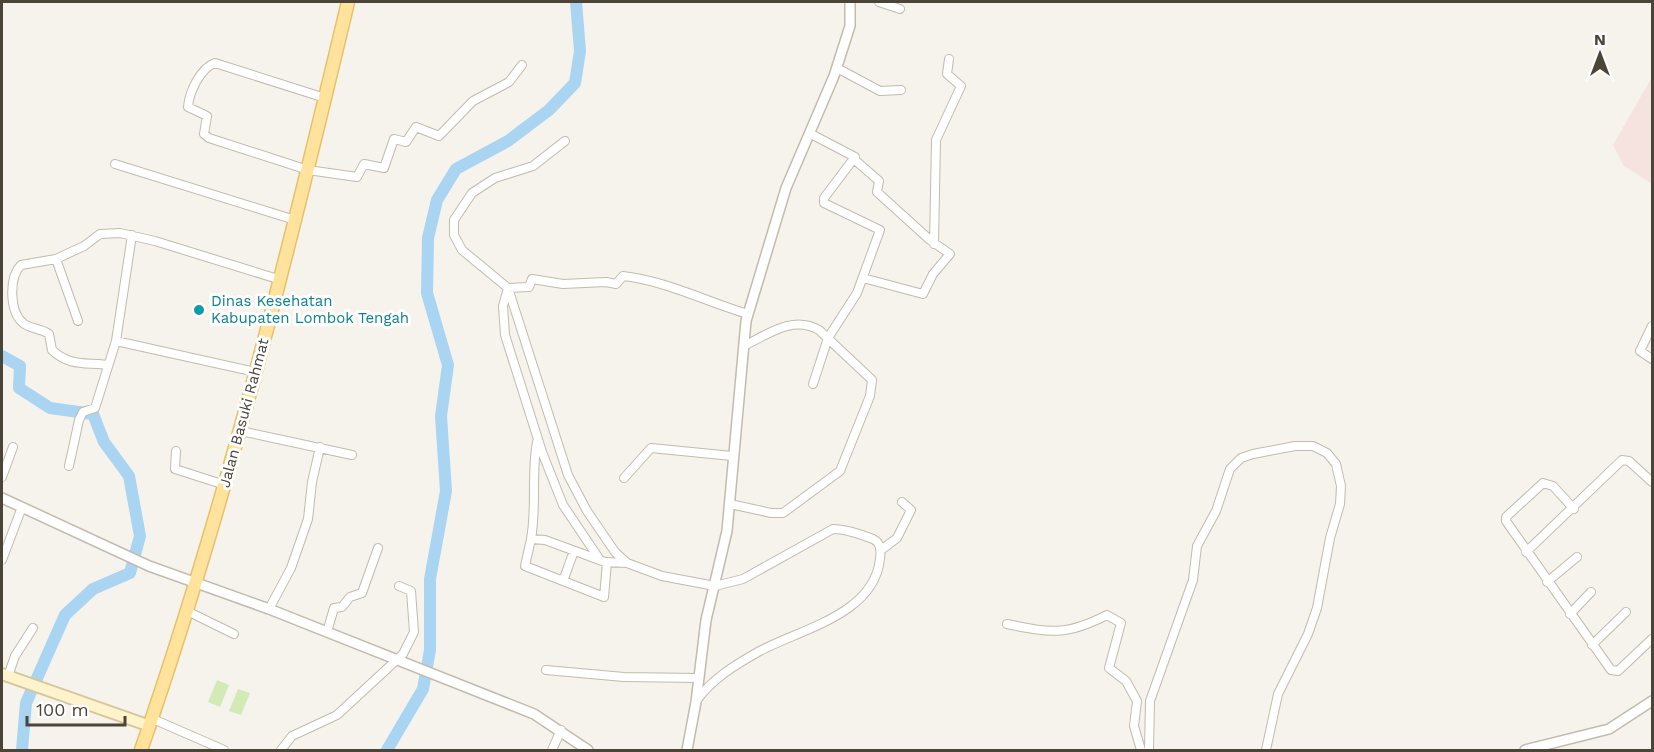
<svg xmlns="http://www.w3.org/2000/svg" width="1654" height="752" font-family="'Work Sans',sans-serif">
<rect width="100%" height="100%" fill="#f6f3ec"/>
<!-- medical -->
<path fill="#f6e3e0" d="M 1652,77 L 1652,184 L 1624,166 L 1613,145 Z"/>
<!-- green -->
<path fill="#d2eab5" d="M 217,680 L 229,685 L 220,707 L 208,702 Z
M 238,689 L 250,693 L 241,715 L 229,711 Z"/>
<g fill="none" stroke-linecap="round" stroke-linejoin="round">
<!-- river -->
<path stroke="#a9d4f2" stroke-width="12" d="M 2,356 L 20,366 L 19,388 L 50,408 L 93,414 L 104,442 L 129,476 L 140,536 L 130,573 L 93,589 L 65,615 L 26,703 L 22,750
M 387,750 L 423,689 L 430,650 L 430,579 L 446,491 L 441,416 L 448,365 L 427,293 L 428,238 L 437,200 L 456,169 L 508,141 L 549,110 L 575,83 L 580,51 L 576,2"/>
<defs>
<path id="minor" d="M 879,2 L 900,9
M 837,68 L 880,91 L 901,90
M 325,98 L 215,63 C 200,68 189,93 188,107 L 207,116 L 204,134 L 209,138 L 308,170 L 357,177 L 364,164 L 384,168 L 394,139 L 406,142 L 416,127 L 439,136 L 473,101 L 509,82 L 522,65
M 811,134 L 855,157 L 824,198 L 824,203 L 880,230 L 857,293 L 828,338 L 813,384
M 565,141 L 533,166 L 495,178 L 472,193 L 454,220 L 454,235 L 462,250 L 508,288 L 568,475 L 587,511 L 615,552 L 627,563 L 662,576 L 715,586 L 743,579 L 833,529 C 846,529 860,534 873,539 C 881,543 881,550 880,559 C 874,615 800,629 758,652 C 735,665 712,679 697,700
M 855,160 L 879,181 L 877,192 L 930,240 L 950,254 L 933,274 L 923,294 L 863,278
M 115,164 L 295,220
M 934,244 L 936,140 L 961,86 L 947,74 L 949,59
M 56,259 L 78,321
M 1652,326 L 1640,351 L 1652,359
M 116,341 L 256,372
M 108,365 C 86,362 70,367 52,350 L 49,334 C 41,328 30,329 23,323 C 9,311 9,277 21,265 L 56,259 L 84,246 L 100,234 L 120,233 L 155,241 L 281,280
M 241,431 L 352,455
M 176,451 L 175,469 L 225,485
M 69,466 L 79,420 L 83,412 L 95,408 L 116,341 L 132,235
M 2,477 L 13,447
M 624,478 L 651,448 L 732,456
M 730,504 L 771,513 L 783,513 L 840,471 L 870,396 L 872,380 L 819,330 C 793,315 768,334 744,346
M 1574,509 L 1553,486 L 1543,483 L 1506,517 L 1506,521 L 1611,670 L 1618,671 L 1652,639
M 531,539 C 537,506 531,474 537,442
M 881,550 L 897,538 L 911,510 L 902,502
M 1526,552 L 1622,460 L 1629,461 L 1652,482
M 2,560 L 22,507
M 600,560 L 563,505 L 542,452 L 505,335 L 503,306 L 508,288 L 529,287 L 532,279 L 563,284 L 606,282 L 616,284 L 623,276 C 667,281 707,302 748,314
M 607,562 L 604,597 L 525,566 L 531,539 L 545,540 L 605,562 L 627,563
M 563,581 L 574,551
M 1547,582 L 1577,557
M 269,609 L 291,568 L 308,519 L 312,482 L 320,447
M 187,611 L 234,634
M 1570,614 L 1591,592
M 1007,624 C 1051,633 1066,636 1107,615 L 1121,623 L 1109,668 L 1126,681 L 1137,701 L 1134,726 L 1141,750
M 327,632 L 334,608 L 342,607 L 350,597 L 362,593 L 378,548
M 1592,645 L 1626,612
M 546,670 L 624,677 L 698,678
M 8,676 L 15,656 L 33,628
M 153,719 L 224,750
M 281,750 L 292,736 L 337,715 L 403,654 L 414,632 L 411,591 L 399,586
M 552,750 L 561,730
M 1149,750 L 1150,701 L 1193,580 L 1197,546 L 1216,511 L 1230,469 L 1241,458 L 1253,454 L 1295,446 L 1313,446 L 1327,453 L 1336,464 L 1341,486 L 1340,504 L 1330,538 L 1317,608 L 1308,634 L 1278,694 L 1266,750"/>
<path id="tertiary" d="M 2,498 L 149,566 L 269,609 L 534,714 L 588,750
M 687,750 L 696,702 L 706,620 L 727,531 L 746,321 L 786,188 L 834,76 L 850,26 L 850,2
M 1525,750 L 1609,729 L 1652,701"/>
<path id="secondary" d="M 2,674 L 150,726"/>
<path id="primary" d="M 141,750 C 226,505 288,254 348,2"/>
</defs>
<!-- minor casing -->
<use href="#minor" stroke="#c2bbae" stroke-width="10"/>
<!-- tertiary casing -->
<use href="#tertiary" stroke="#c2bbae" stroke-width="12"/>
<!-- secondary casing -->
<use href="#secondary" stroke="#d6c79b" stroke-width="14"/>
<!-- primary casing -->
<use href="#primary" stroke="#e6c16a" stroke-width="15"/>
<!-- minor -->
<use href="#minor" stroke="#fff" stroke-width="8"/>
<!-- tertiary -->
<use href="#tertiary" stroke="#fff" stroke-width="9"/>
<!-- secondary -->
<use href="#secondary" stroke="#fff3cd" stroke-width="10"/>
<!-- primary -->
<use href="#primary" stroke="#ffe39c" stroke-width="12"/>
</g>
<!-- markers -->
<circle fill="#0f9aa8" stroke="#fff" stroke-width="2" cx="199" cy="310" r="6"/>
<g text-anchor="middle" dominant-baseline="central" stroke-width="6" stroke-linejoin="round" paint-order="stroke">
<!-- culture labels -->
<g font-size="15" fill="#0d838f" stroke="#fff" text-anchor="start">
<text x="211" y="301">Dinas Kesehatan<tspan x="211" dy="17">Kabupaten Lombok Tengah</tspan></text>
</g>
<!-- street labels -->
<g font-size="15" fill="#4b4439" stroke="#fff">
<text transform="translate(244 413) rotate(-75)">Jalan Basuki Rahmat</text>
</g>
</g>
<!-- border -->
<rect width="1654" height="752" fill="none" stroke="#4b4439" stroke-width="6"/>
<!-- north arrow -->
<g transform="translate(1600 54)" stroke="#ffffff" stroke-width="4.5" paint-order="stroke">
<path d="M0-4.5L10 22L0 15L-10 22Z" fill="#4b4439"/>
<text y="-9" font-size="16" font-weight="bold" text-anchor="middle" fill="#4b4439">N</text>
</g>
<!-- scale -->
<path d="M27 716v9h98v-9" fill="none" stroke="#4b4439" stroke-width="3"/>
<text x="36" y="716" font-size="18" fill="#4b4439" stroke="#ffffff" stroke-width="4.5" paint-order="stroke">100 m</text>
</svg>
